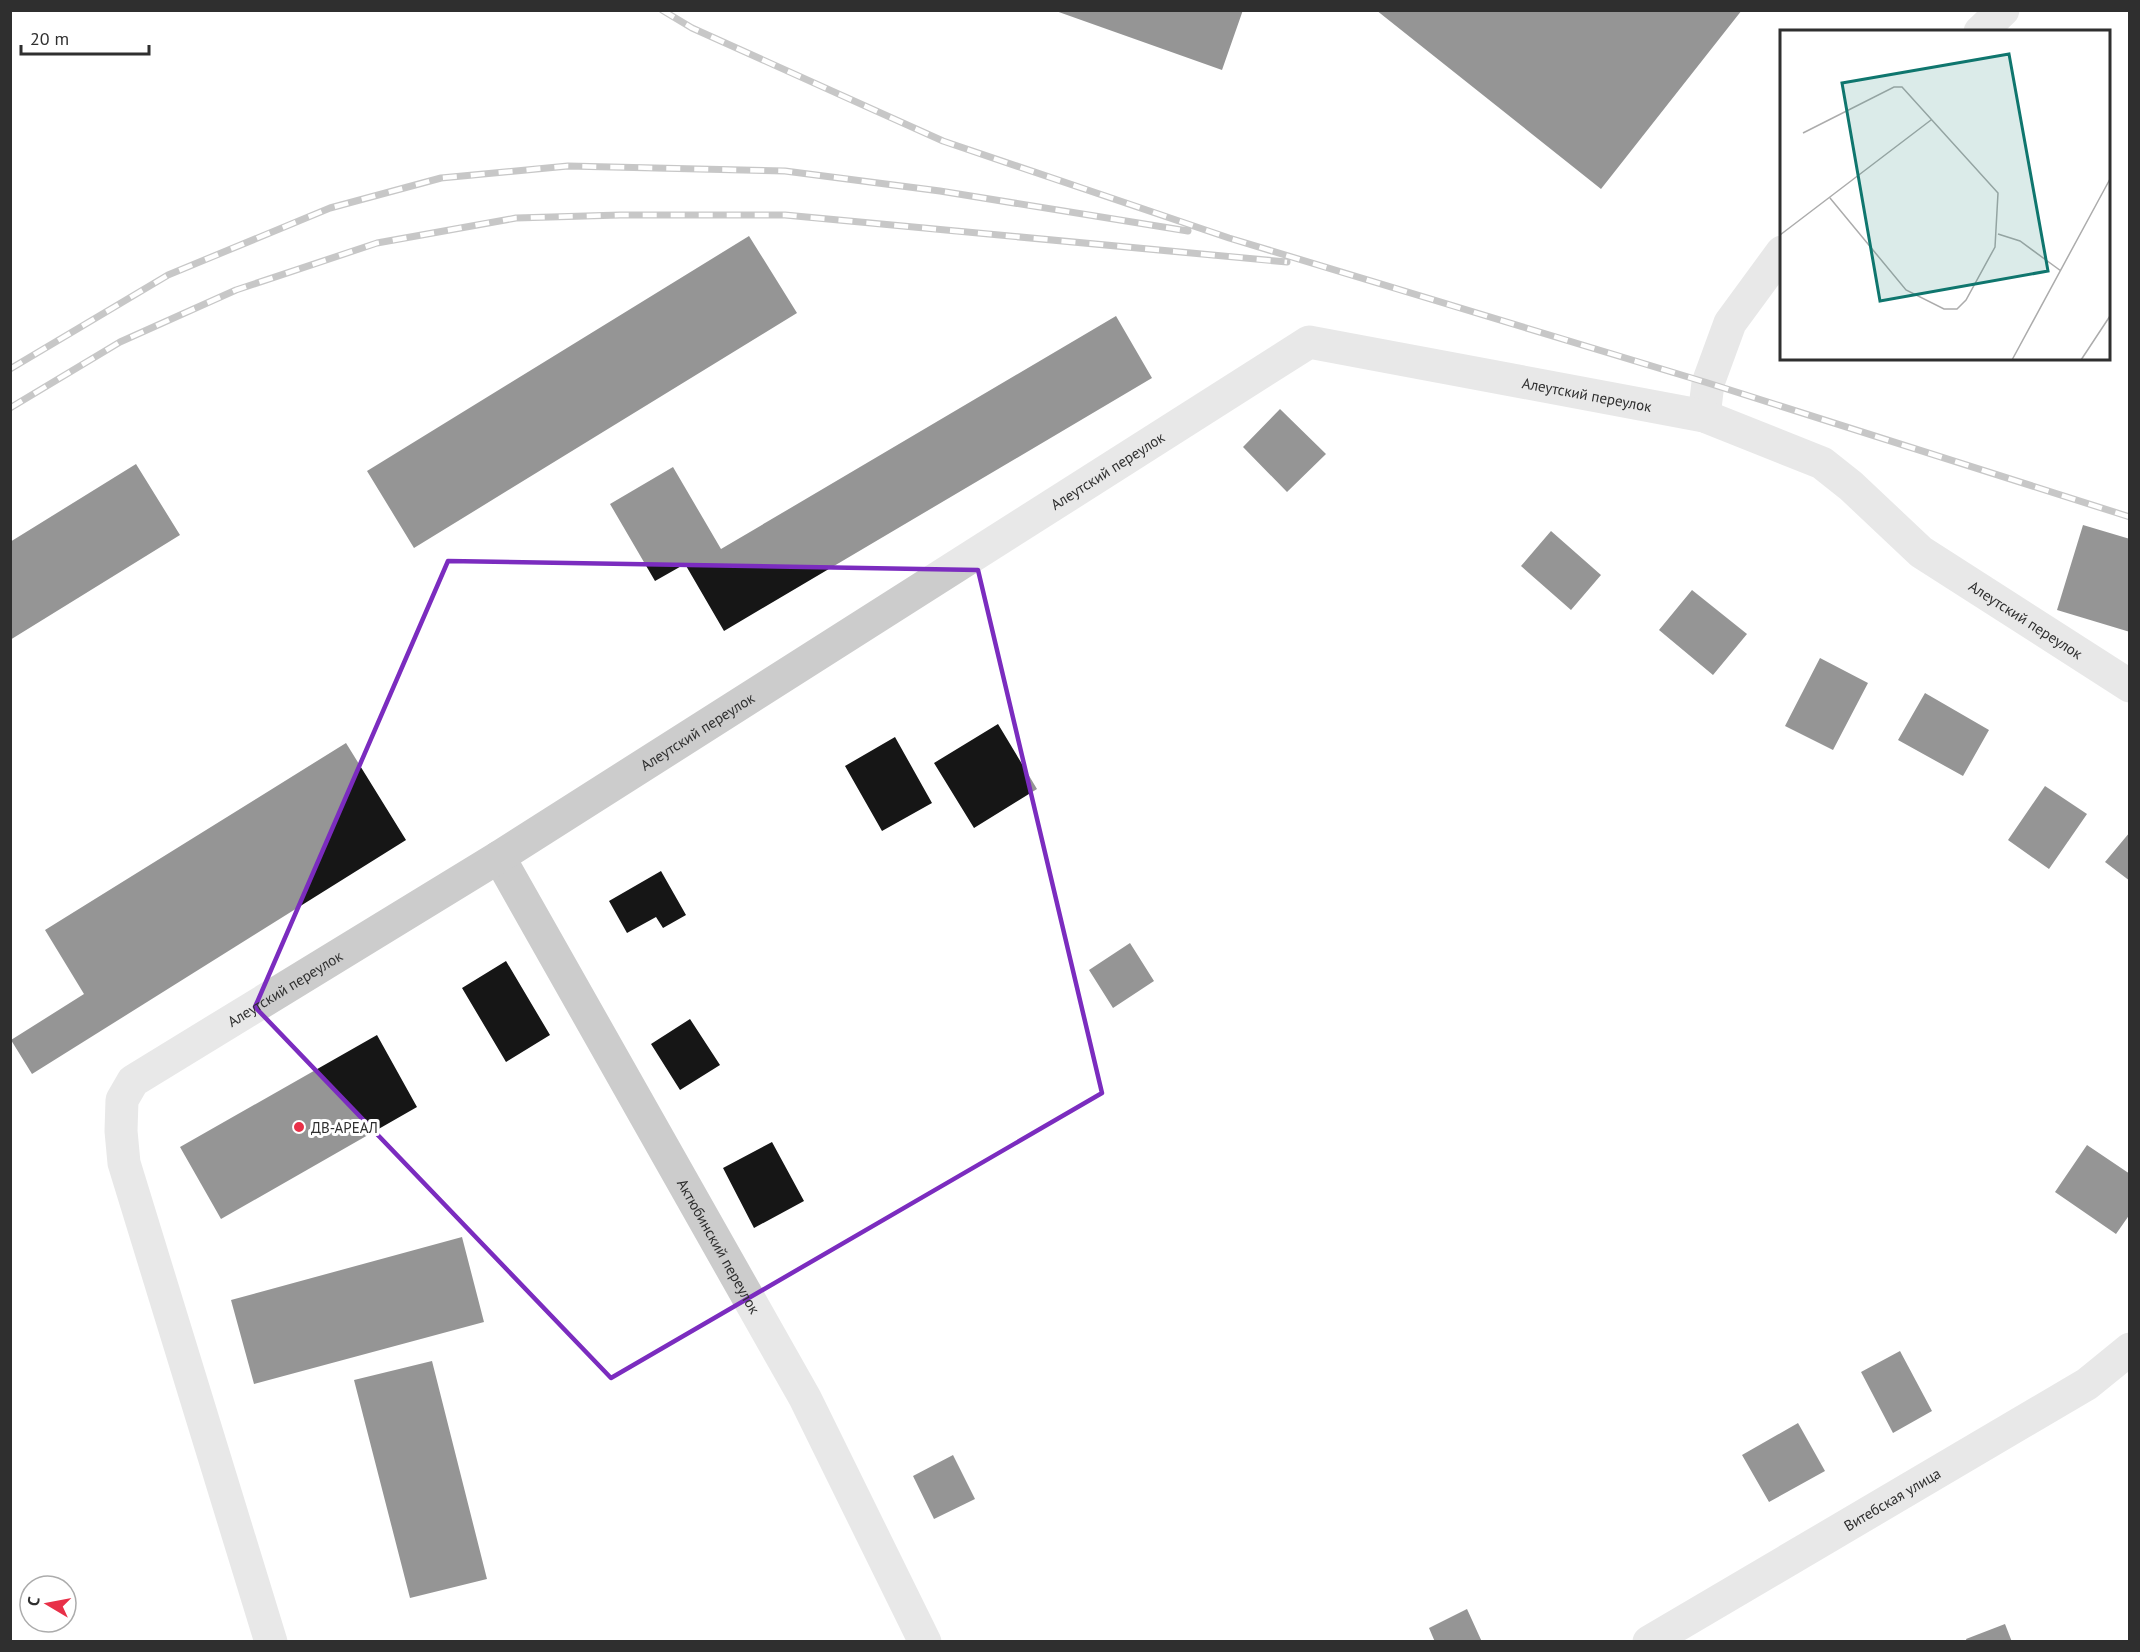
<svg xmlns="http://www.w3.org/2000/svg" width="2140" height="1652" font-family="'PT Sans',sans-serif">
<rect width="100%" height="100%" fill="#fff"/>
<!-- building -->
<path fill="#161616" d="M 1053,10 L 1243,10 L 1222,70 Z
M 1376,10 L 1742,10 L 1601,189 Z
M 749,236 L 797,313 L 414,548 L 367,471 Z
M 1116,316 L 1152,378 L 724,631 L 685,564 L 655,581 L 610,504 L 673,467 L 721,549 Z
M 1280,409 L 1326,454 L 1287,492 L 1243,447 Z
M 136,464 L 180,535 L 10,640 L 10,542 Z
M 2083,525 L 2130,539 L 2130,632 L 2057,610 Z
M 1551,531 L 1601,575 L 1571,610 L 1521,566 Z
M 1692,590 L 1747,634 L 1713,675 L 1659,630 Z
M 1820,658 L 1868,683 L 1833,750 L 1785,726 Z
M 1925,693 L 1989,730 L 1963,776 L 1898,740 Z
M 998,724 L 1037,789 L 974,828 L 934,763 Z
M 895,737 L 932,803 L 882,831 L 845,766 Z
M 346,743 L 406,840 L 32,1074 L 11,1040 L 84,994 L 45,930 Z
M 2045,786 L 2087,814 L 2049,869 L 2008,840 Z
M 2130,832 L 2130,881 L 2105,862 Z
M 661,871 L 686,915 L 663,928 L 656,917 L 627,933 L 609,901 Z
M 1130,943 L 1154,981 L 1113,1008 L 1089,970 Z
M 506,961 L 550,1035 L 506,1062 L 462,988 Z
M 690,1019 L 720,1065 L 680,1090 L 651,1044 Z
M 377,1035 L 417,1107 L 221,1219 L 180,1147 Z
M 772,1142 L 804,1201 L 754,1228 L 723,1168 Z
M 2087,1145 L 2130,1174 L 2130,1214 L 2116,1234 L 2055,1192 Z
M 462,1237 L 484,1322 L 254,1384 L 231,1300 Z
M 1900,1351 L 1932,1411 L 1893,1433 L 1861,1372 Z
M 432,1361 L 487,1579 L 410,1598 L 354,1380 Z
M 1798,1423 L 1825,1471 L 1769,1502 L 1742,1455 Z
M 953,1455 L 975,1499 L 934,1519 L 913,1476 Z
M 1467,1609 L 1482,1642 L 1435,1642 L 1429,1628 Z
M 2005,1624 L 2012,1642 L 1967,1642 L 1966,1639 Z"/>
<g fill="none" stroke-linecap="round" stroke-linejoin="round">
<!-- minor -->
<g stroke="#ccc" stroke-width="33">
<path d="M 1980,32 L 2003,10"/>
<path d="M 1704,416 L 1708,383 L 1730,323 L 1782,252"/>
<path id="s1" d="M 499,857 L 805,1398 L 925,1642"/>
<path id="s2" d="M 271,1642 L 124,1163 L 121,1131 L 122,1100 L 133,1081 L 499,857 L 1309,342 L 1704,416 L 1822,463 L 1851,486 L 1921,552 L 2130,686"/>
<path id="s3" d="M 1649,1642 L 2087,1384 L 2130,1349"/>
</g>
<defs>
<path id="rail" d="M 662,10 L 692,28 L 943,141 L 1229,238 L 1708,383 L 2130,517
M 10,369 L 168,275 L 330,208 L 441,178 L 568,166 L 785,171 L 940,191 L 1188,231
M 10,408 L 120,342 L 236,290 L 377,243 L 516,218 L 620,215 L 785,215 L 1287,262"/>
</defs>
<!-- rail casing -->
<use href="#rail" stroke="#848484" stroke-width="7"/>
<!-- rail -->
<use href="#rail" stroke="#fff" stroke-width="4.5" stroke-dasharray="14" stroke-linecap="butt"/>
</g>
<!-- marked area -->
<path d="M0 0H2140V1652H0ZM 448,561 L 978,570 L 1102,1093 L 611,1378 L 255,1007 Z" fill="#fff" fill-opacity=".55" fill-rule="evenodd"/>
<path fill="none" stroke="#7b2cbf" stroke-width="4.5" stroke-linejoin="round" d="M 448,561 L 978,570 L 1102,1093 L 611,1378 L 255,1007 Z"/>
<!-- markers -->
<circle fill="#e83048" stroke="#fff" stroke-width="2" cx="299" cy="1127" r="6"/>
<g text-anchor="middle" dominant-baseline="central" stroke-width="6" stroke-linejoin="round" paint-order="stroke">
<!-- street labels -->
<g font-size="15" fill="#2f2f2f" stroke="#fff">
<text stroke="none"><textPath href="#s2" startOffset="2258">Алеутский переулок</textPath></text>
<text stroke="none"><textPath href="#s2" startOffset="1736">Алеутский переулок</textPath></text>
<text stroke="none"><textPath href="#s2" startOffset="2762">Алеутский переулок</textPath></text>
<text stroke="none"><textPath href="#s2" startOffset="1250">Алеутский переулок</textPath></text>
<text stroke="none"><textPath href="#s2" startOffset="764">Алеутский переулок</textPath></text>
<text stroke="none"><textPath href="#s1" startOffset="447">Актюбинский переулок</textPath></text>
<text stroke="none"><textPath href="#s3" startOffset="282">Витебская улица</textPath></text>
</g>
<!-- poi labels -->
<g font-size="15" fill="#2f2f2f" stroke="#fff" text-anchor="start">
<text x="311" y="1127">ДВ-АРЕАЛ</text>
</g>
</g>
<!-- overview -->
<g transform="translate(1780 30)">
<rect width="330" height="330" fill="#fff"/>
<path fill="none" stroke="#acacac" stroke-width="1.5" d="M 23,103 L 114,57 L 122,57 L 218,163 L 215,217 L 186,270 L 177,279 L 164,279 L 126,260 L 50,168M 218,204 L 240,211 L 281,241M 0,205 L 151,90M 232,330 L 330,149M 301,330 L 330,286"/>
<path fill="#0f766e" fill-opacity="0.15" stroke="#0f766e" stroke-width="3" d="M 229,24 L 268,241 L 100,271 L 62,53 Z"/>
<rect width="330" height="330" fill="none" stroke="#2f2f2f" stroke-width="3"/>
</g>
<!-- border -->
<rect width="2140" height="1652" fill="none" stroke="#2f2f2f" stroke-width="24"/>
<!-- north arrow -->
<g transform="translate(48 1604) rotate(280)"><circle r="28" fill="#ffffff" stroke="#acacac" stroke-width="1.5"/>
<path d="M0-4.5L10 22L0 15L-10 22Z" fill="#e83048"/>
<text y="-9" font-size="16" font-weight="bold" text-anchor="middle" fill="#2f2f2f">С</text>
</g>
<!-- scale -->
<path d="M21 45v9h128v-9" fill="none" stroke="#2f2f2f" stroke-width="3"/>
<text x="30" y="45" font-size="18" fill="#2f2f2f" stroke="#ffffff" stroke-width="4.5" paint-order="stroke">20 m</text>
</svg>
